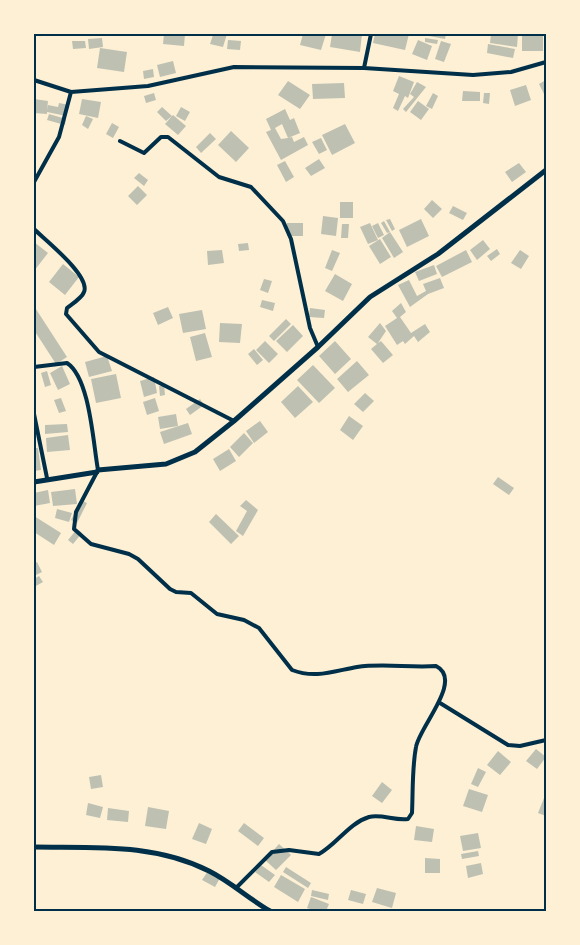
<svg xmlns="http://www.w3.org/2000/svg" width="580" height="945" font-family="Cabin,sans-serif">
<rect width="100%" height="100%" fill="#fdf0d5"/>
<!-- building -->
<path fill="#bec0b2" fill-rule="evenodd" d="M 164,34 L 185,34 L 184,46 L 163,44 Z
M 219,34 L 227,34 L 223,47 L 210,44 L 213,35 L 218,36 Z
M 303,34 L 326,34 L 321,50 L 300,45 Z
M 332,34 L 362,34 L 360,52 L 330,47 Z
M 375,34 L 409,34 L 405,50 L 373,43 Z
M 429,34 L 446,34 L 445,39 L 429,36 Z
M 491,34 L 518,34 L 517,47 L 490,43 Z
M 543,34 L 543,51 L 522,51 L 522,35 Z
M 102,38 L 103,47 L 89,49 L 88,39 Z
M 425,38 L 438,40 L 437,44 L 425,42 Z
M 228,40 L 241,41 L 240,50 L 227,49 Z
M 418,40 L 432,46 L 427,60 L 412,54 Z
M 72,41 L 85,41 L 86,48 L 73,49 Z
M 441,41 L 451,44 L 444,62 L 435,59 Z
M 488,44 L 515,49 L 513,58 L 487,53 Z
M 100,48 L 127,52 L 124,72 L 97,68 Z
M 173,61 L 176,73 L 160,77 L 157,65 Z
M 153,69 L 154,77 L 144,79 L 143,71 Z
M 399,76 L 414,82 L 408,98 L 405,96 L 398,111 L 393,108 L 399,94 L 393,91 Z
M 546,80 L 546,98 L 539,84 Z
M 288,81 L 310,95 L 300,109 L 278,95 Z
M 417,82 L 426,87 L 406,112 L 403,109 L 414,97 L 410,94 Z
M 344,83 L 345,98 L 313,99 L 312,84 Z
M 526,85 L 531,100 L 515,106 L 510,90 Z
M 463,91 L 480,92 L 480,101 L 462,101 Z
M 154,93 L 156,100 L 146,103 L 144,96 Z
M 433,93 L 438,96 L 432,109 L 426,106 Z
M 484,93 L 490,93 L 489,104 L 483,103 Z
M 34,99 L 48,101 L 47,110 L 48,105 L 58,107 L 59,103 L 69,105 L 66,116 L 47,112 L 47,114 L 34,113 Z
M 82,99 L 101,102 L 98,118 L 79,114 Z
M 418,101 L 429,109 L 421,120 L 410,112 Z
M 162,107 L 172,116 L 166,121 L 157,112 Z
M 181,107 L 190,112 L 185,121 L 176,116 Z
M 285,109 L 290,120 L 294,118 L 300,133 L 288,138 L 292,137 L 294,142 L 304,137 L 308,145 L 281,160 L 266,132 L 271,130 L 266,119 ZM 282,124 L 288,138 L 281,139 L 275,128 Z
M 49,114 L 66,119 L 65,125 L 47,120 Z
M 173,115 L 186,126 L 178,135 L 165,124 Z
M 86,116 L 93,119 L 88,129 L 82,125 Z
M 112,123 L 119,127 L 113,138 L 106,134 Z
M 345,124 L 355,143 L 332,155 L 322,135 Z
M 231,131 L 249,148 L 236,162 L 218,145 Z
M 210,133 L 216,139 L 201,153 L 196,147 Z
M 321,138 L 327,150 L 319,154 L 312,142 Z
M 319,159 L 325,168 L 311,176 L 305,168 Z
M 285,161 L 294,177 L 286,182 L 277,165 Z
M 519,163 L 526,172 L 512,182 L 505,172 Z
M 139,173 L 148,180 L 144,186 L 134,178 Z
M 138,186 L 147,195 L 137,205 L 128,196 Z
M 432,200 L 442,209 L 433,218 L 424,209 Z
M 340,202 L 353,202 L 353,218 L 340,218 Z
M 453,206 L 467,213 L 463,220 L 449,213 Z
M 323,216 L 338,218 L 336,236 L 321,234 Z
M 390,219 L 395,229 L 392,231 L 386,220 Z
M 421,219 L 429,236 L 407,247 L 399,230 Z
M 384,221 L 390,232 L 387,233 L 381,223 Z
M 287,223 L 303,223 L 303,236 L 287,236 Z
M 370,223 L 378,240 L 368,244 L 360,227 Z
M 378,223 L 384,235 L 378,238 L 372,226 Z
M 342,224 L 349,224 L 348,238 L 341,238 Z
M 390,232 L 403,252 L 394,258 L 382,238 Z
M 380,239 L 391,257 L 380,264 L 369,246 Z
M 483,240 L 490,249 L 477,260 L 470,250 Z
M 34,242 L 48,253 L 34,271 Z
M 248,243 L 249,250 L 239,251 L 238,244 Z
M 497,249 L 500,254 L 491,261 L 487,256 Z
M 222,250 L 224,263 L 208,265 L 207,251 Z
M 332,250 L 340,253 L 332,271 L 325,268 Z
M 466,250 L 472,262 L 442,277 L 436,266 Z
M 520,250 L 529,256 L 521,269 L 511,263 Z
M 63,264 L 79,277 L 65,295 L 49,282 Z
M 434,265 L 437,274 L 419,281 L 415,272 Z
M 335,274 L 352,284 L 343,301 L 325,291 Z
M 440,278 L 444,288 L 428,294 L 410,307 L 398,285 L 409,280 L 417,296 L 426,291 L 423,284 Z
M 264,279 L 272,281 L 268,293 L 260,290 Z
M 262,300 L 275,303 L 273,311 L 260,307 Z
M 401,303 L 406,312 L 400,317 L 411,333 L 425,324 L 430,332 L 418,342 L 414,336 L 405,344 L 403,341 L 397,345 L 385,326 L 397,318 L 392,311 Z
M 34,306 L 67,357 L 56,364 L 34,330 Z
M 168,307 L 173,318 L 158,325 L 153,313 Z
M 310,308 L 325,310 L 324,318 L 309,317 Z
M 202,310 L 206,329 L 183,333 L 179,314 Z
M 286,319 L 291,324 L 274,341 L 269,336 Z
M 220,323 L 242,324 L 240,343 L 219,342 Z
M 380,323 L 386,331 L 378,343 L 381,341 L 393,355 L 383,363 L 371,349 L 377,344 L 368,337 Z
M 293,325 L 303,336 L 287,352 L 276,341 Z
M 205,333 L 212,357 L 196,361 L 190,337 Z
M 265,341 L 278,354 L 269,363 L 256,350 Z
M 335,341 L 351,359 L 335,374 L 319,356 Z
M 254,349 L 263,360 L 257,365 L 248,354 Z
M 107,356 L 112,371 L 89,377 L 85,362 Z
M 357,361 L 369,375 L 348,392 L 337,379 Z
M 313,365 L 335,388 L 319,403 L 297,380 Z
M 62,366 L 70,384 L 58,390 L 50,373 Z
M 47,371 L 51,385 L 45,387 L 41,373 Z
M 116,374 L 121,398 L 96,403 L 91,379 Z
M 154,377 L 157,393 L 144,397 L 140,381 Z
M 164,385 L 165,395 L 160,396 L 159,386 Z
M 298,386 L 313,402 L 295,418 L 281,402 Z
M 365,393 L 374,401 L 363,412 L 354,404 Z
M 61,398 L 66,411 L 59,413 L 54,400 Z
M 155,398 L 159,411 L 147,415 L 143,402 Z
M 200,399 L 204,405 L 190,415 L 186,409 Z
M 176,414 L 178,426 L 160,429 L 158,417 Z
M 349,416 L 363,426 L 353,440 L 340,430 Z
M 260,421 L 268,432 L 254,443 L 246,431 Z
M 188,423 L 192,434 L 164,444 L 160,432 Z
M 67,424 L 68,432 L 45,434 L 45,425 Z
M 244,433 L 253,443 L 239,457 L 230,447 Z
M 68,435 L 70,450 L 47,452 L 46,438 Z
M 34,448 L 38,448 L 41,470 L 34,471 Z
M 229,449 L 236,461 L 220,471 L 213,459 Z
M 498,477 L 514,488 L 509,495 L 493,484 Z
M 75,489 L 77,504 L 53,506 L 51,492 Z
M 48,490 L 50,503 L 34,506 L 34,493 Z
M 81,500 L 87,503 L 77,523 L 71,520 Z
M 246,500 L 258,510 L 243,536 L 236,531 L 247,511 L 240,506 Z
M 57,509 L 72,513 L 69,522 L 55,518 Z
M 216,514 L 239,536 L 231,544 L 209,522 Z
M 34,516 L 61,533 L 54,545 L 34,532 Z
M 77,529 L 82,533 L 73,544 L 68,540 Z
M 37,562 L 42,572 L 34,576 L 34,564 Z
M 39,576 L 43,582 L 34,587 L 34,579 Z
M 536,749 L 546,757 L 537,769 L 526,761 Z
M 498,751 L 511,762 L 500,775 L 487,765 Z
M 478,768 L 486,772 L 478,787 L 471,784 Z
M 101,775 L 103,787 L 91,789 L 89,777 Z
M 382,782 L 392,790 L 382,803 L 372,796 Z
M 469,789 L 488,795 L 482,812 L 463,806 Z
M 546,793 L 546,816 L 538,813 Z
M 88,803 L 103,807 L 100,818 L 86,815 Z
M 148,807 L 169,811 L 166,829 L 145,826 Z
M 108,808 L 129,811 L 128,822 L 107,820 Z
M 199,823 L 212,829 L 206,844 L 192,839 Z
M 244,823 L 264,838 L 258,846 L 238,831 Z
M 416,826 L 434,829 L 432,842 L 414,840 Z
M 478,833 L 481,848 L 463,851 L 460,836 Z
M 279,844 L 291,855 L 276,870 L 265,860 Z
M 478,851 L 479,856 L 462,859 L 461,854 Z
M 425,858 L 440,859 L 440,873 L 425,873 Z
M 481,863 L 483,874 L 468,878 L 466,866 Z
M 261,865 L 275,875 L 269,882 L 255,872 Z
M 286,867 L 311,883 L 308,888 L 283,872 Z
M 208,871 L 220,878 L 215,887 L 202,880 Z
M 281,875 L 305,889 L 298,902 L 274,887 Z
M 377,888 L 396,893 L 392,908 L 372,902 Z
M 312,890 L 329,894 L 328,900 L 311,896 Z
M 351,890 L 366,894 L 363,904 L 348,900 Z
M 311,897 L 329,904 L 326,911 L 315,911 L 307,908 Z"/>
<g fill="none" stroke-linecap="round" stroke-linejoin="round">
<!-- minor -->
<path stroke="#003049" stroke-width="4" d="M 364,68 L 371,34
M 34,80 L 71,92 L 148,86 L 234,67 L 364,68 L 473,75 L 511,72 L 546,62
M 120,141 L 144,153 L 161,137 L 168,137 L 219,177 L 251,187 L 283,221 L 291,239 L 310,328 L 318,347
M 34,182 L 59,137 L 71,92
M 34,229 C 45,240 91,276 84,292 C 82,298 72,304 67,308 L 66,314 L 99,352 L 234,421
M 34,367 L 67,363 C 90,378 93,443 98,470
M 34,414 L 47,478
M 97,472 L 76,512 L 74,529 L 91,544 L 129,554 L 138,559 L 170,589 L 176,592 L 191,593 L 217,614 L 244,620 L 259,628 L 292,670 C 315,679 334,671 357,667 C 383,663 410,668 436,666 C 464,680 419,727 416,747 C 412,768 413,791 412,813 L 408,819 C 395,821 382,814 369,817 C 349,823 337,844 319,854 L 289,850 L 272,852 L 236,888
M 440,703 L 508,745 L 520,746 L 546,740"/>
<!-- tertiary -->
<path stroke="#003049" stroke-width="5" d="M 34,482 L 97,472 L 98,470 L 166,464 L 195,452 L 234,421 L 318,347 L 370,297 L 438,254 L 546,170
M 34,847 C 94,848 154,843 209,871 C 231,882 249,899 270,911"/>
</g>
<!-- border -->
<rect width="580" height="945" fill="none" stroke="#fdf0d5" stroke-width="70"/>
<rect x="35" y="35" width="510" height="875" fill="none" stroke="#003049" stroke-width="2"/>
</svg>
